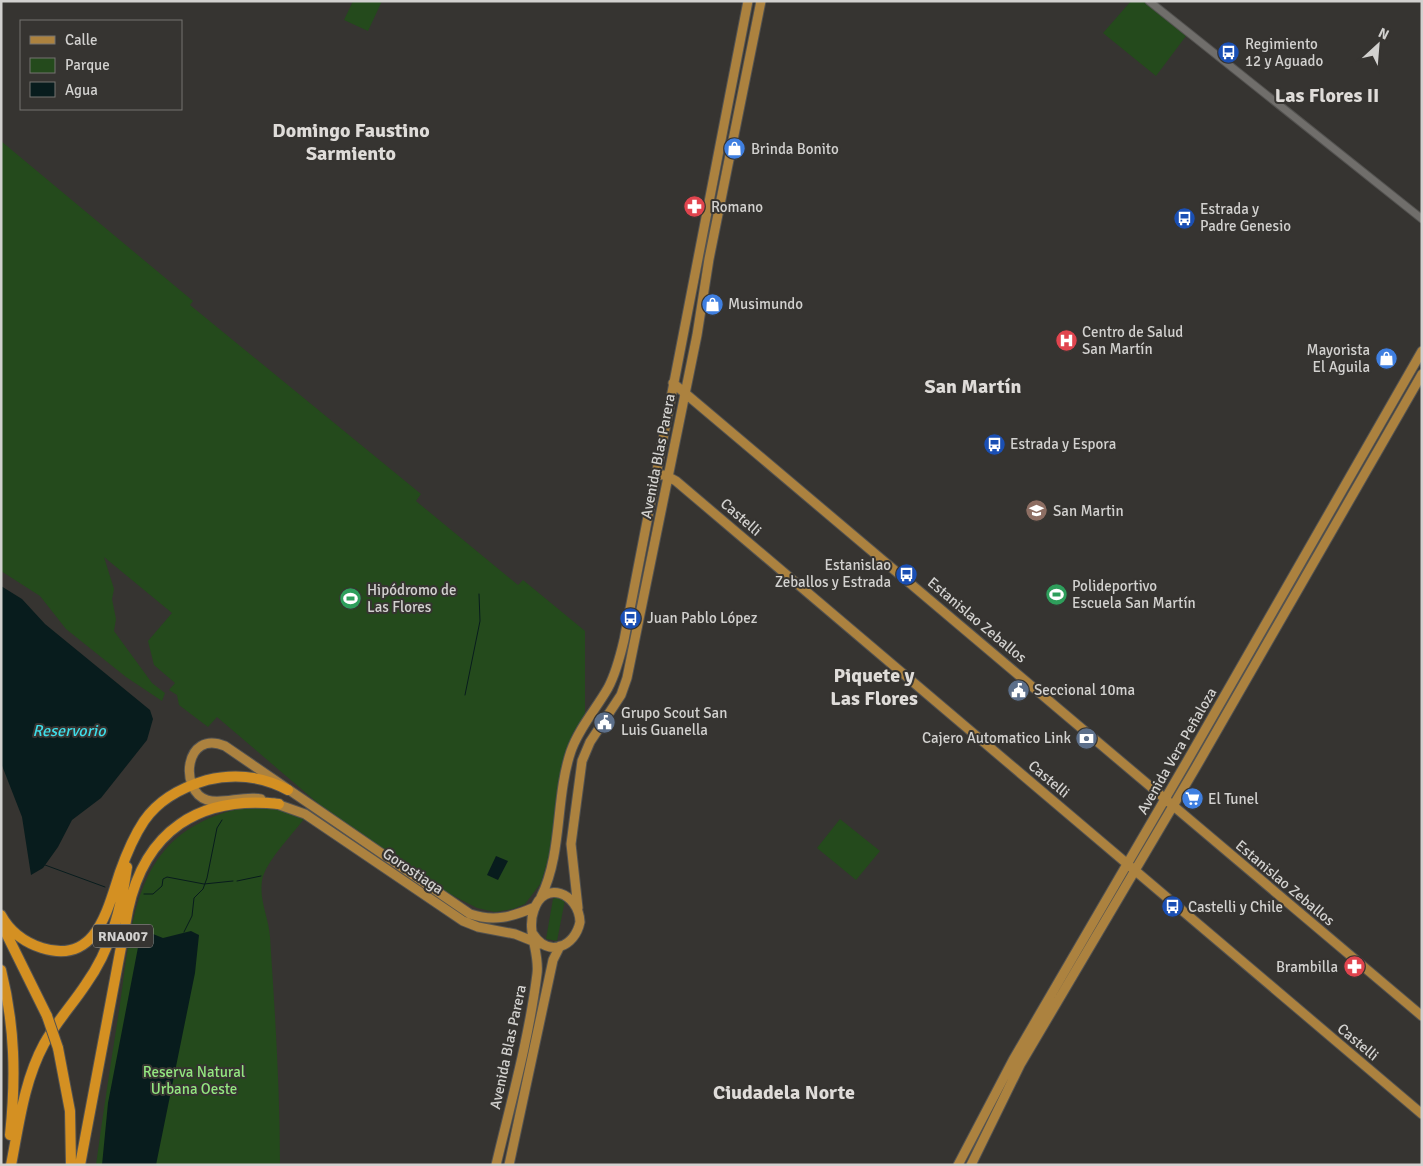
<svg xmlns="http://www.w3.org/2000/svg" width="1423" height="1166" font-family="Signika,sans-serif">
<rect width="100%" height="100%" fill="#363431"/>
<!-- green -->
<path fill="#244a1c" d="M 353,1 L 382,1 L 368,31 L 344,20 Z
M 1131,1 L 1144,1 L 1186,36 L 1156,76 L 1103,33 Z
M 1,141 L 193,301 L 190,305 L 421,494 L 416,501 L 518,585 L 523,580 L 585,631 L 585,715 L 573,733 L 567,748 L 552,846 L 541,883 L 525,904 L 513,909 L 495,912 L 477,908 L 446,892 L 320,805 L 217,717 L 208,727 L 179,705 L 177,695 L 169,690 L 175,683 L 154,665 L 148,641 L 172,613 L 104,557 L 114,589 L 112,599 L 116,619 L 114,631 L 152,683 L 165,693 L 162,701 L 126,677 L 66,629 L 40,596 L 1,571 Z
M 250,807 L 283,810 L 304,819 C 292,835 265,862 262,881 C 259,901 269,918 270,937 C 275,1013 280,1089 280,1165 L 96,1165 C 103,1113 111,1062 119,1011 C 127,961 130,890 164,851 C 186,825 217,812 250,807 Z
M 840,819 L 880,851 L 856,880 L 817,848 Z
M 557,897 L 565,900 L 557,941 L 546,939 L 553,899 Z"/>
<!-- water -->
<path fill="#081c1d" d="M 1,586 L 22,599 L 45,624 L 150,710 L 153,719 L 147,740 L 101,798 L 72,820 L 58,847 L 43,868 L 31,875 L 22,817 L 1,763 Z
M 496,856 L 508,861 L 498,880 L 487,875 Z
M 191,931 L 199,935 L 195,973 L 156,1165 L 102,1165 L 108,1103 L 140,937 L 148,932 L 163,938 Z"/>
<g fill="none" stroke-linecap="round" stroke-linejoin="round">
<!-- stream -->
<path stroke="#081c1d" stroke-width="1" d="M 465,695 L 480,621 L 479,594
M 45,865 L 105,887
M 237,881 L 261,876
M 144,894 L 153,894 L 162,886 L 163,879 L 167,877 L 204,884 L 233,881
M 184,932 L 192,916 L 194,898 L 203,889 L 207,878 L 217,828 L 222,820"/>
<defs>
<path id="minor" d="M 1149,1 L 1422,219"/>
<path id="major" d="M 673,383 L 1422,1016
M 655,475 L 665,475 L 676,481 L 1422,1114
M 261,799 C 244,795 222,805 207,800 C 179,791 184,729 225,746 L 470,914 C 494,922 512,917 535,907
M 274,803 L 305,814 L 463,921 L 478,927 L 515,934 L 540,944
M 541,897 C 563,852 555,798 571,751 C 579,728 596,709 608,688 C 616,673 620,657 624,640 L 748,1
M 578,908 L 571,844 L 582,761 L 590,742 L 621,695 L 627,678 L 697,335 L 709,259 L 761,1
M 496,1165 C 511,1102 529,1038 537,974 C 540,952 526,931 534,910 C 544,879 579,893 580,922 C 575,947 548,958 533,934
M 509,1165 L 553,960 L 560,946
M 958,1165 L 1013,1060 L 1186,763 L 1422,351
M 971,1165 L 1020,1065 L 1196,767 L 1422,374"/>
<path id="highway" d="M 1,915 C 10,932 24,942 42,948 C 96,965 107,911 120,872 C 126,855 134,836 144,821 C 159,799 183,787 207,780 C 236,773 262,776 288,790
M 2,925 L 47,1016
M 1,970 C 15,1026 16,1078 10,1135
M 58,1048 L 70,1111 L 71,1165
M 11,1165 C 19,1124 24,1081 44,1044 C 56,1022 73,1004 86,984 C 111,949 121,909 127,867
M 80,1165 L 128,910 C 145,831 199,795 279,804"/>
</defs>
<!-- minor casing -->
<use href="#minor" stroke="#535250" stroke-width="9"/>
<!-- major casing -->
<use href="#major" stroke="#535250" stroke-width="11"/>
<!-- highway casing -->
<use href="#highway" stroke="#535250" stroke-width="12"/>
<!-- minor -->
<use href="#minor" stroke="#706e6b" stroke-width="7"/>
<!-- major -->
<use href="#major" stroke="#ac823f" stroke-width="9"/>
<!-- highway -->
<use href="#highway" stroke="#d49022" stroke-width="10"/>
<defs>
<path id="highway-bridge" d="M 47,1016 L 58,1048"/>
</defs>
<!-- highway-bridge casing -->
<use href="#highway-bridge" stroke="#535250" stroke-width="12" stroke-linecap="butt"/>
<!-- highway-bridge -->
<use href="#highway-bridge" stroke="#d49022" stroke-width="10"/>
</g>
<!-- icons -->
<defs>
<symbol id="bus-disc" viewBox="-11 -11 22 22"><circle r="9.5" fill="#1a4fb4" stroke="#363431"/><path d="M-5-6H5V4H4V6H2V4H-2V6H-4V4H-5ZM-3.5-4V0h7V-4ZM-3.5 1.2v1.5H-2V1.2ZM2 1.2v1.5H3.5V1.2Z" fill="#fff"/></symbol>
<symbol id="shop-disc" viewBox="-11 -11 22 22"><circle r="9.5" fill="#3f7fe0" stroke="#363431"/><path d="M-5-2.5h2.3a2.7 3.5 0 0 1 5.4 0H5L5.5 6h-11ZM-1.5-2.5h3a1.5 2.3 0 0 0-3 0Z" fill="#fff"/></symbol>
<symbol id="pharmacy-disc" viewBox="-11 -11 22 22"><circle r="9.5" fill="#e0444e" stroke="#363431"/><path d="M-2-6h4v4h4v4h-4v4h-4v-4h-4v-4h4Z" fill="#fff"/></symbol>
<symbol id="hospital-disc" viewBox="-11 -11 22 22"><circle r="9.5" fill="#e0444e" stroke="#363431"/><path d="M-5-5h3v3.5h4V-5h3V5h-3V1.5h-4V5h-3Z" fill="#fff"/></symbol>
<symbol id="school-disc" viewBox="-11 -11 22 22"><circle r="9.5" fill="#8d6e63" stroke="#363431"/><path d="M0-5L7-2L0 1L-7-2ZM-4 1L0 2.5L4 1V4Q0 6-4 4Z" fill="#fff"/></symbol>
<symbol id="stadium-disc" viewBox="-11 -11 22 22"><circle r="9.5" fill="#2e9e5b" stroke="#363431"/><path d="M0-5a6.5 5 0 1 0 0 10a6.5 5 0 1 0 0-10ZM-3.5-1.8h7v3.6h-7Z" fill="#fff"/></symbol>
<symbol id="civic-disc" viewBox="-11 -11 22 22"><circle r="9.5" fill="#5c6f8a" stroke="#363431"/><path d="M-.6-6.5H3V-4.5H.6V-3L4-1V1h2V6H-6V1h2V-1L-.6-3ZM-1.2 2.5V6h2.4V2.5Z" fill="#fff"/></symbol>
<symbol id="bank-disc" viewBox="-11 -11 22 22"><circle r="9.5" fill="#5c6f8a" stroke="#363431"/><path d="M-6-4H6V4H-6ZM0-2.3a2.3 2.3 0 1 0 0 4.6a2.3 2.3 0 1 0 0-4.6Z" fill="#fff"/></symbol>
<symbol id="supermarket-disc" viewBox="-11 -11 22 22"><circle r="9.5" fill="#3f7fe0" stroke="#363431"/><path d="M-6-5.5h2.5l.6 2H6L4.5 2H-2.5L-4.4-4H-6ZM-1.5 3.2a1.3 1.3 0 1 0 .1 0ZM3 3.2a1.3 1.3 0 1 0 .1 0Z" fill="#fff"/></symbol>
</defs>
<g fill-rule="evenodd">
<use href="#bus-disc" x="1216" y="40" width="25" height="25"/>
<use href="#shop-disc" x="722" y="136" width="25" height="25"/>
<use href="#pharmacy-disc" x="682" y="194" width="25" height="25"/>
<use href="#bus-disc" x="1172" y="206" width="25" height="25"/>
<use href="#shop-disc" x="700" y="292" width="25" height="25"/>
<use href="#hospital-disc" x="1054" y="328" width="25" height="25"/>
<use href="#shop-disc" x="1374" y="346" width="25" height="25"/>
<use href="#bus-disc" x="982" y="432" width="25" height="25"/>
<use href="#school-disc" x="1024" y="498" width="25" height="25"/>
<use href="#bus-disc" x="894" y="562" width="25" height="25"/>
<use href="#stadium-disc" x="1044" y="582" width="25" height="25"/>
<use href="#stadium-disc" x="338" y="586" width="25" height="25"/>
<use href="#bus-disc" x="618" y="606" width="25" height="25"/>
<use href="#civic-disc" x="1006" y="678" width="25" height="25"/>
<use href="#civic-disc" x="592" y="710" width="25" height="25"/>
<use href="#bank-disc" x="1074" y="726" width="25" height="25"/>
<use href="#supermarket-disc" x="1180" y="786" width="25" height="25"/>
<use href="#bus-disc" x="1160" y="894" width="25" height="25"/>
<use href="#pharmacy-disc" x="1342" y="954" width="25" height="25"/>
</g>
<g text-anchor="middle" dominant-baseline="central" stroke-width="4" stroke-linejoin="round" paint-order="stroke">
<!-- shield labels -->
<rect fill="#363431" stroke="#a3a2a0" stroke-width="1" x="93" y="924.5" width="60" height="23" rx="4"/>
<g font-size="14" font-weight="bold" fill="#d2d1cf">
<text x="123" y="936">RNA007</text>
</g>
<!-- poi labels -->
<g font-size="15" fill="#d2d1cf" stroke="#363431" text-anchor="start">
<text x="1245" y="44">Regimiento<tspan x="1245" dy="17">12 y Aguado</tspan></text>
<text x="751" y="149">Brinda Bonito</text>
<text x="711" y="207">Romano</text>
<text x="1200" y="209">Estrada y<tspan x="1200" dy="17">Padre Genesio</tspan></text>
<text x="728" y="304">Musimundo</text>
<text x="1082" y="332">Centro de Salud<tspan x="1082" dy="17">San Martín</tspan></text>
<text x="1370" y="350" text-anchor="end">Mayorista<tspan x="1370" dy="17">El Aguila</tspan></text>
<text x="1010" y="444">Estrada y Espora</text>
<text x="1053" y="511">San Martin</text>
<text x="891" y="565" text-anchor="end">Estanislao<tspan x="891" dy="17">Zeballos y Estrada</tspan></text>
<text x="1072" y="586">Polideportivo<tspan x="1072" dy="17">Escuela San Martín</tspan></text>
<text x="367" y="590">Hipódromo de<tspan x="367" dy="17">Las Flores</tspan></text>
<text x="647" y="618">Juan Pablo López</text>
<text x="1034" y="690">Seccional 10ma</text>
<text x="621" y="713">Grupo Scout San<tspan x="621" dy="17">Luis Guanella</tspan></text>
<text x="1071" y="738" text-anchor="end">Cajero Automatico Link</text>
<text x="1208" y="799">El Tunel</text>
<text x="1188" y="907">Castelli y Chile</text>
<text x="1338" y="967" text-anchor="end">Brambilla</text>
</g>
<!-- street labels -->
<g font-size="15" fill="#d2d1cf" stroke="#363431">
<text transform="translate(658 456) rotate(-79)">Avenida Blas Parera</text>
<text transform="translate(741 517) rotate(41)">Castelli</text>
<text transform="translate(977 620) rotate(40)">Estanislao Zeballos</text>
<text transform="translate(1177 751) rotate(-60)">Avenida Vera Peñaloza</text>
<text transform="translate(1049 779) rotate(40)">Castelli</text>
<text transform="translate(413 871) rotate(34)">Gorostiaga</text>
<text transform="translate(1285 883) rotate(40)">Estanislao Zeballos</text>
<text transform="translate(1358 1042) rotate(40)">Castelli</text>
<text transform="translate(508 1047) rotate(-78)">Avenida Blas Parera</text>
</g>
<!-- park labels -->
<g font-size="15" fill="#93e680" stroke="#363431">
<text x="194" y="1072">Reserva Natural<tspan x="194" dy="17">Urbana Oeste</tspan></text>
</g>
<!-- water labels -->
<g font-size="16" font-style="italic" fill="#3fdde8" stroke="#363431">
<text x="69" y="731">Reservorio</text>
</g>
<!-- district labels -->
<g font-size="20" font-weight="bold" fill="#dfdcd9" stroke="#363431">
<text x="1327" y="95">Las Flores II</text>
<text x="351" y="130">Domingo Faustino<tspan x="351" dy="23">Sarmiento</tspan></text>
<text x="973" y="386">San Martín</text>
<text x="874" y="675">Piquete y<tspan x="874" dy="23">Las Flores</tspan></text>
<text x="784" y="1092">Ciudadela Norte</text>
</g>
</g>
<!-- border -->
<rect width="1423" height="1166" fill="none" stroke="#d2d1cf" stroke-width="5"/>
<!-- legend -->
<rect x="20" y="20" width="162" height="90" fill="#363431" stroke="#747370"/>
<rect x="30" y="36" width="25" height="8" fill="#ac823f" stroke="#747370"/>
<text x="65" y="45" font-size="15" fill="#d2d1cf">Calle</text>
<rect x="30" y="58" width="25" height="15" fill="#244a1c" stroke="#747370"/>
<text x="65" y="70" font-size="15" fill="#d2d1cf">Parque</text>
<rect x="30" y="82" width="25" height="15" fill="#081c1d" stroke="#747370"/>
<text x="65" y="95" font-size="15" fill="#d2d1cf">Agua</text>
<!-- north arrow -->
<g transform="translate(1378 45) rotate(26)" stroke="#363431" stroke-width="4" paint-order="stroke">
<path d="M0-4L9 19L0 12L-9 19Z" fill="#d2d1cf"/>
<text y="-8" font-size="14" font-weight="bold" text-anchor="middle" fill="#d2d1cf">N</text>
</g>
</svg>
